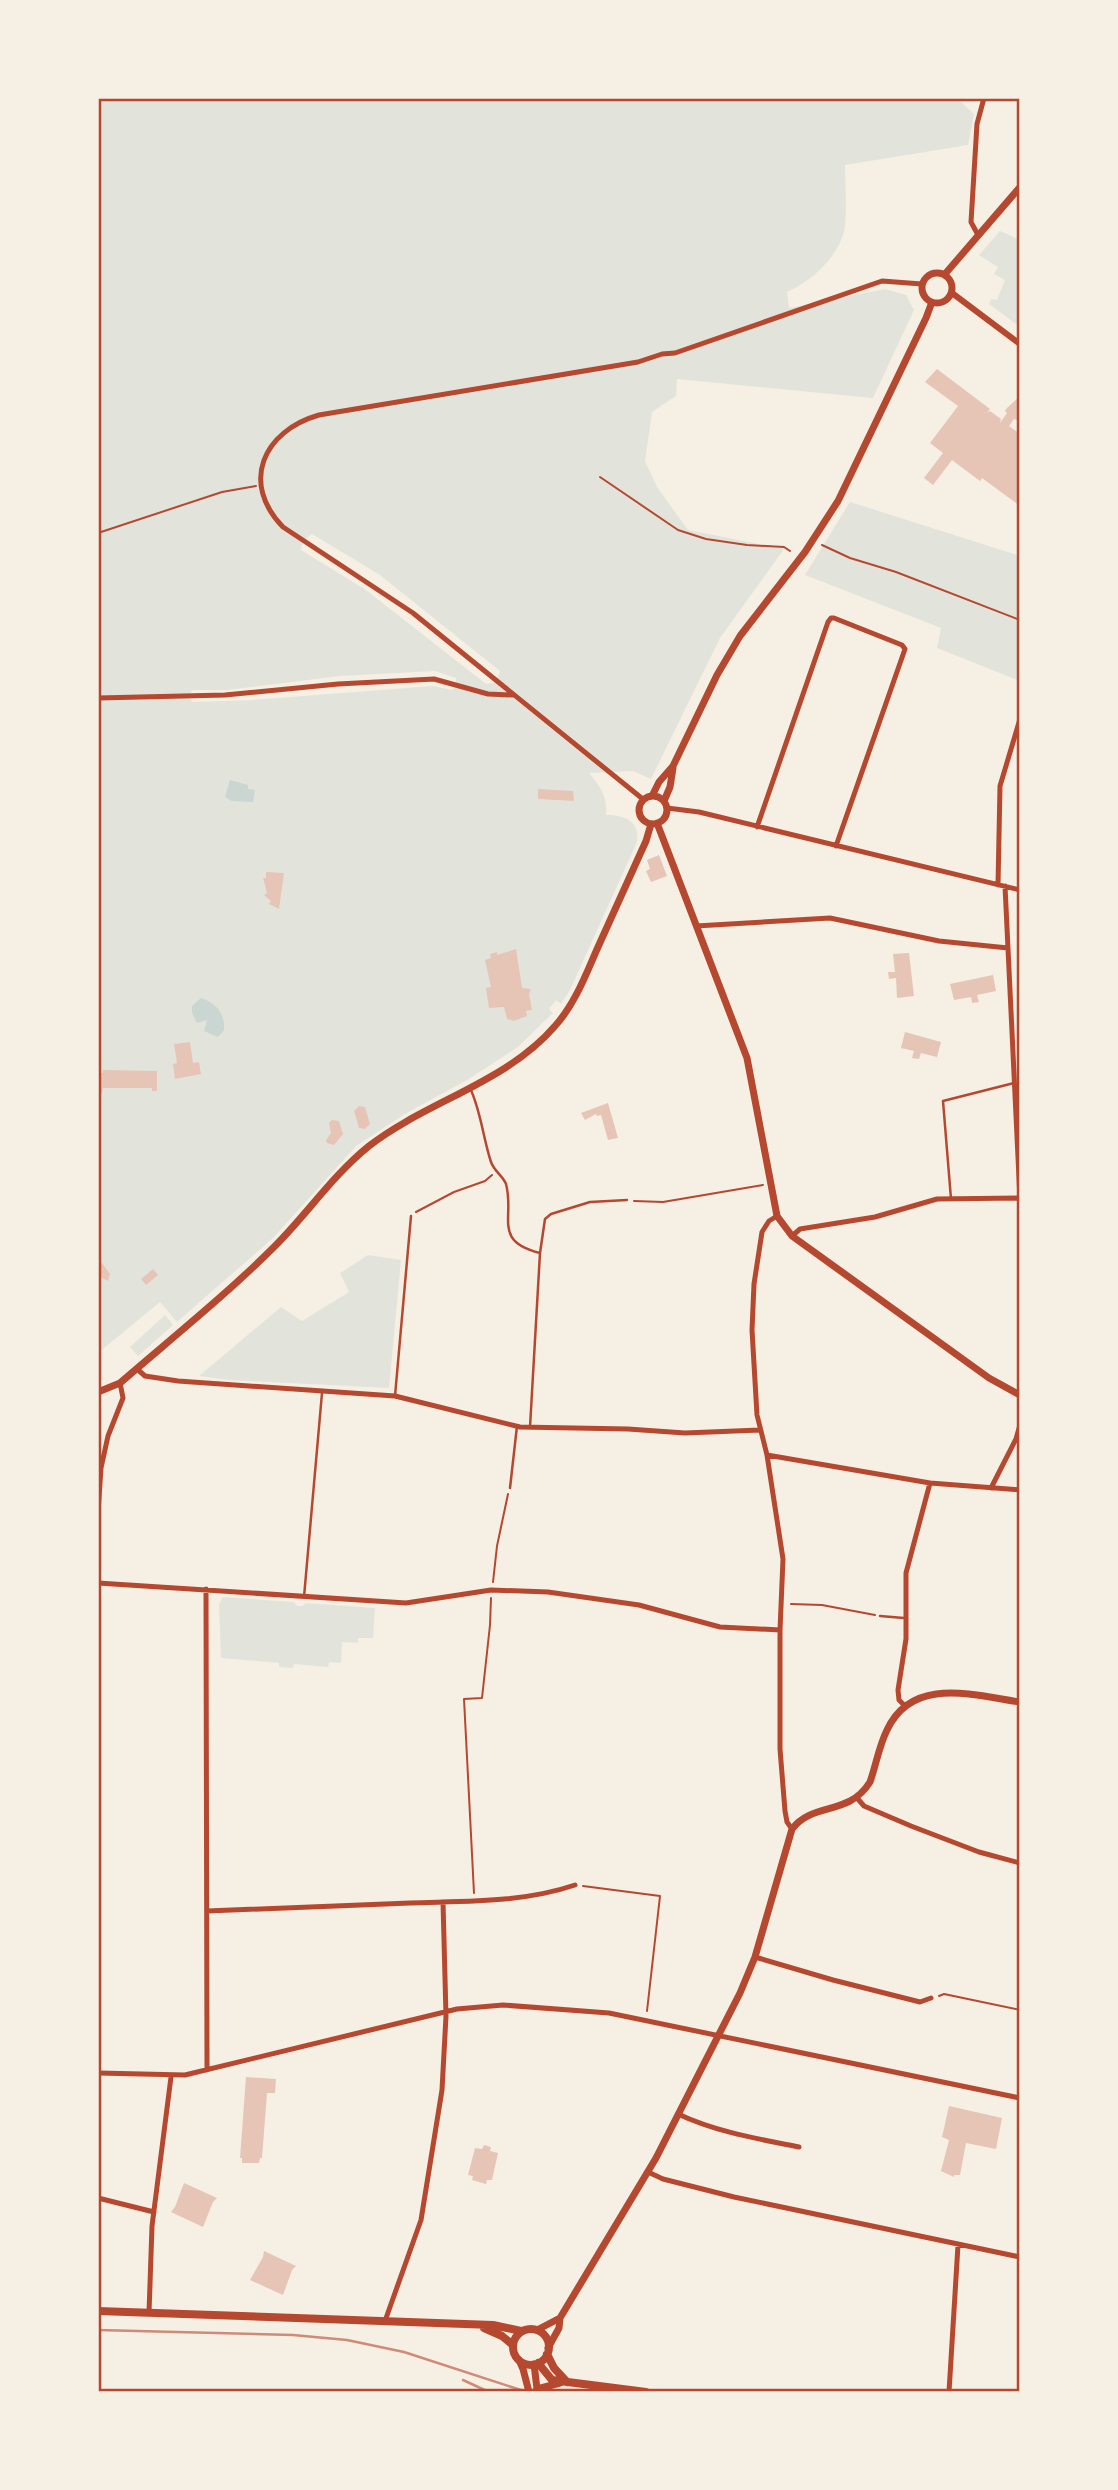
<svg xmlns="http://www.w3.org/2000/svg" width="1118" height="2490" font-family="'Fira Sans',sans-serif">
<rect width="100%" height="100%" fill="#f6efe4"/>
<!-- green -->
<path fill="#e2e4dc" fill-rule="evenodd" d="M 98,98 L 957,98 L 974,114 L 968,145 L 845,165 C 845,181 848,222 843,235 C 834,261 811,281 787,292 L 789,308 L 885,289 L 906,295 L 914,310 L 873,398 L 677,379 L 676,396 L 652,412 L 645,461 L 657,487 L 688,530 L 784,549 L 720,638 L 651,779 L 633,771 L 589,773 C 600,786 608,797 606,815 C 625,815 640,821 637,842 L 570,990 L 561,1004 L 556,1000 L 549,1009 L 553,1013 L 518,1047 L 467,1080 L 405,1114 L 356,1146 L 273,1238 L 177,1322 L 160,1302 L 98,1353 ZM 312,534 L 380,575 L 500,671 L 496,682 L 486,684 L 366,590 L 301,550 L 303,541 ZM 435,671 L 456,678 L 456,685 L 452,690 L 433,686 L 252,700 L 192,702 L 189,696 L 192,690 L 227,690 L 340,676 Z
M 1000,231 L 1020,240 L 1020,327 L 989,304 L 991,299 L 997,300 L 1005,280 L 994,274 L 998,267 L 979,255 Z
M 850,502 L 1020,556 L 1020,681 L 937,648 L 941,628 L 805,575 Z
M 368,1255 L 401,1260 L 389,1388 L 230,1380 L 199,1376 L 281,1307 L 302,1321 L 349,1292 L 340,1273 Z
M 165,1315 L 173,1325 L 138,1356 L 130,1347 Z
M 223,1597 L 294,1602 L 297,1606 L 302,1606 L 306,1603 L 375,1608 L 373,1638 L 358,1638 L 358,1643 L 342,1642 L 341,1663 L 329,1662 L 328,1667 L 294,1664 L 293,1668 L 279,1667 L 279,1663 L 221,1658 L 219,1604 Z"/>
<!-- water -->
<path fill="#c9d6d2" d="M 230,780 L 248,785 L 248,789 L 255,790 L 253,802 L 232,801 L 225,797 Z
M 201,998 C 216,1003 225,1013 224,1030 L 218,1037 L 204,1031 L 207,1020 L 197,1023 L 192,1013 L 192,1006 Z"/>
<!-- building -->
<path fill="#e6c5b7" d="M 937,369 L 990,409 L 987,413 L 990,411 L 1001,419 L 1000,423 L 1007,413 L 1005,411 L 1007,408 L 1020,396 L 1020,421 L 1014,419 L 1009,426 L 1020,434 L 1020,506 L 982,478 L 980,481 L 952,460 L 933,485 L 924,478 L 943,453 L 930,443 L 958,406 L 925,382 Z
M 538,789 L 573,791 L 574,801 L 538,799 Z
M 659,855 L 667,876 L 651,882 L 646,871 L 650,869 L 647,860 Z
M 266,872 L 284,873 L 279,909 L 269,904 L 271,901 L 264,895 L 267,893 L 263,878 L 266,878 Z
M 516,949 L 522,988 L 531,989 L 529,994 L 532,1010 L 526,1011 L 527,1016 L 514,1021 L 507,1019 L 504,1007 L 489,1008 L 486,988 L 491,987 L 485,960 L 491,958 L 490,954 L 497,952 L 497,955 Z
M 909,953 L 914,996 L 897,998 L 896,978 L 889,979 L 888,972 L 895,972 L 893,954 Z
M 993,975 L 996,991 L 977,995 L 979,1002 L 972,1003 L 971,997 L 954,1000 L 950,984 Z
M 905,1032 L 941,1042 L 937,1057 L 921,1053 L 919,1059 L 912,1058 L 914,1051 L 901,1048 Z
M 190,1042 L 193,1063 L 199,1062 L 201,1074 L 175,1079 L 173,1064 L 177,1063 L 174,1044 Z
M 103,1070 L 157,1071 L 157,1091 L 152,1091 L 152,1088 L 103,1088 L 102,1094 L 98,1093 L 99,1072 L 103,1073 Z
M 608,1103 L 618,1138 L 608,1140 L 601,1115 L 597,1116 L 596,1114 L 585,1120 L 581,1113 Z
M 359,1106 L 365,1107 L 370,1124 L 365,1129 L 359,1128 L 354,1111 Z
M 332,1120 L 339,1121 L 343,1134 L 334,1145 L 327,1143 L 326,1140 L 331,1133 L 329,1123 Z
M 102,1263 L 110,1274 L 108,1281 L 98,1276 L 98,1264 Z
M 153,1269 L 158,1275 L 146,1285 L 141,1279 Z
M 246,2077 L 276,2079 L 275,2093 L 267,2093 L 262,2158 L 260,2158 L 259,2163 L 242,2163 L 242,2158 L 240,2158 Z
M 949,2106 L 1002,2118 L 996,2149 L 966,2143 L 960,2175 L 954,2175 L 954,2177 L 941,2171 L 949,2140 L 942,2137 Z
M 484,2145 L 491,2147 L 490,2151 L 498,2153 L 492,2180 L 487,2180 L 486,2184 L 472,2180 L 473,2176 L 468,2175 L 475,2148 L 482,2149 Z
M 184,2183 L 217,2198 L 213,2202 L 203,2227 L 171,2212 L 175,2207 Z
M 264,2251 L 296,2266 L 292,2270 L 283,2295 L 250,2280 L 263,2257 Z"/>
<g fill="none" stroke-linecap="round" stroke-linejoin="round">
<!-- path -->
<path stroke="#b5482f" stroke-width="2" d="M 600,477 L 678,530 L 706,539 L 747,545 L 784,547 L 790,551
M 98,533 L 222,492 L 256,486
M 822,545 L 850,558 L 896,572 L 1020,620
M 634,1201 L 663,1202 L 763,1185
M 416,1212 L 454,1192 L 485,1181 L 492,1175
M 493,1582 L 497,1546 L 508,1494
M 791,1604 L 822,1605 L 875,1615
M 583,1886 L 660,1896 L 647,2011
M 474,1893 L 464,1699 L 482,1698 L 490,1625 L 491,1598
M 939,1996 L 944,1994 L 1020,2010"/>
<!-- service -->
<path stroke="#b5482f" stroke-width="2.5" d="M 470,1088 C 481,1111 483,1138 491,1162 C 494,1171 503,1176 506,1184 C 515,1217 492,1241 540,1253
M 951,1199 L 943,1101 L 1014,1083
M 395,1396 L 411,1216
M 530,1427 L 540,1253 L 545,1219 L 551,1214 L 590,1202 L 627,1200
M 510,1488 L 517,1426
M 304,1597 L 322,1393
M 880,1616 L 904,1618"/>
<!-- minor -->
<path stroke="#b5482f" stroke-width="5" d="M 978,235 L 971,222 L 977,124 L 984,98
M 98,698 L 225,695 L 338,684 L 434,679 L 488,694 L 513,695
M 644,800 L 413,613 L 283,527 C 240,483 263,431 319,415 L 638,362 L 662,354 L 675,353 L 882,281 L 922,284
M 667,808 L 699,812 L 1020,890
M 757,827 L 828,622 L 831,618 L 834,618 L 902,645 L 905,649 L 836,846
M 998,885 L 1000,786 L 1020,719
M 1005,886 L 1020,1199
M 696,926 L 830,918 L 939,941 L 1008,948
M 777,1216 L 769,1221 L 762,1232 L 754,1284 L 752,1330 L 757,1415 L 767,1455 L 783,1559 L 780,1630 L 780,1749 L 785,1811 L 787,1822 L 792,1829
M 792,1236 L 800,1229 L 875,1217 L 937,1199 L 1019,1198
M 137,1369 L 145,1376 L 178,1381 L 395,1396 L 520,1427 L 628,1429 L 685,1433 L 760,1430
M 767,1455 L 930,1483 L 1020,1490
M 991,1488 L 1016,1439 L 1020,1425
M 98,1513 L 101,1468 L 108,1436 L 123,1398 L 120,1383
M 98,1583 L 406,1603 L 491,1590 L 548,1592 L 639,1605 L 720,1627 L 780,1630
M 206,1589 L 207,2070
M 904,1705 L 899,1700 L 898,1690 L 906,1639 L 906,1573 L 930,1483
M 857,1798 L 864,1806 L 911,1826 L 979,1852 L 1020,1863
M 207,1911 C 275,1908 343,1906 410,1903 C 465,1901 522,1903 575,1885
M 755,1957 L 833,1980 L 920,2002 L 931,1998
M 98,2073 L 185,2075 L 457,2009 L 503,2005 L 609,2013 L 1020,2098
M 678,2114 C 716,2132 759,2139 799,2147
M 648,2172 L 663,2179 L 734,2197 L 1020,2257
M 98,2198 L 154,2212
M 149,2313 L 152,2226 L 171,2077
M 385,2321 L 421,2220 L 442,2090 L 446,2016 L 443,1902
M 949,2392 L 958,2245"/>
<!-- tertiary -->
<path stroke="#b5482f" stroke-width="6" d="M 952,293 L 1020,344"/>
<!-- secondary -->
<path stroke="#b5482f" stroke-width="7" d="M922 288a15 15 0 1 1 30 0a15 15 0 1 1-30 0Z
M 945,274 L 1020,187
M 652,796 L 659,782 L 673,766 L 717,675 L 740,636 L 805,552 L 838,501 L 926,318 L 932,302
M639 810a14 14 0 1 1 28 0a14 14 0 1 1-28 0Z
M 664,801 L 670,787 L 673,768
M 657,823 L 747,1058 L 777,1216 L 792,1236 L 989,1378 L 1020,1395
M 98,1392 L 120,1383 C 172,1338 226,1295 275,1246 C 307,1214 333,1175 369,1146 C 427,1101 506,1083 555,1026 C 575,1004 586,974 598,947 C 614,912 630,876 646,841 L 651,824
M 537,2330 L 560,2318
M 548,2348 L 559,2328 L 560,2318 L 656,2158 L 740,1993 L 755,1957 L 792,1829 C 814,1801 848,1817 870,1782 C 876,1765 879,1746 887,1730 C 912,1676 973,1695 1020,1702
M 519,2360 L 523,2369 L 529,2392
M 534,2364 L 537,2389
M 535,2392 L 537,2389 L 560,2383"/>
<!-- primary -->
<path stroke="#b5482f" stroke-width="8" d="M 98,2311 L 493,2325 L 521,2331
M 484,2328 L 502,2336 L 513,2345
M513 2347a18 18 0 1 1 36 0a18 18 0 1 1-36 0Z
M 547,2354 L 554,2368 L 567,2382
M 538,2363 L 552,2380 L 646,2392"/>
<!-- rail -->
<path stroke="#cf8b77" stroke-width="2.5" d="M 98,2330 L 293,2335 L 347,2340 L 404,2352 L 527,2392
M 463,2380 L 489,2392"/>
</g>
<!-- border -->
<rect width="1118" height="2490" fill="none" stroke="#f6efe4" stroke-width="200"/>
<rect x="100" y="100" width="918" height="2290" fill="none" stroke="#b5482f" stroke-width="2.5"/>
</svg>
